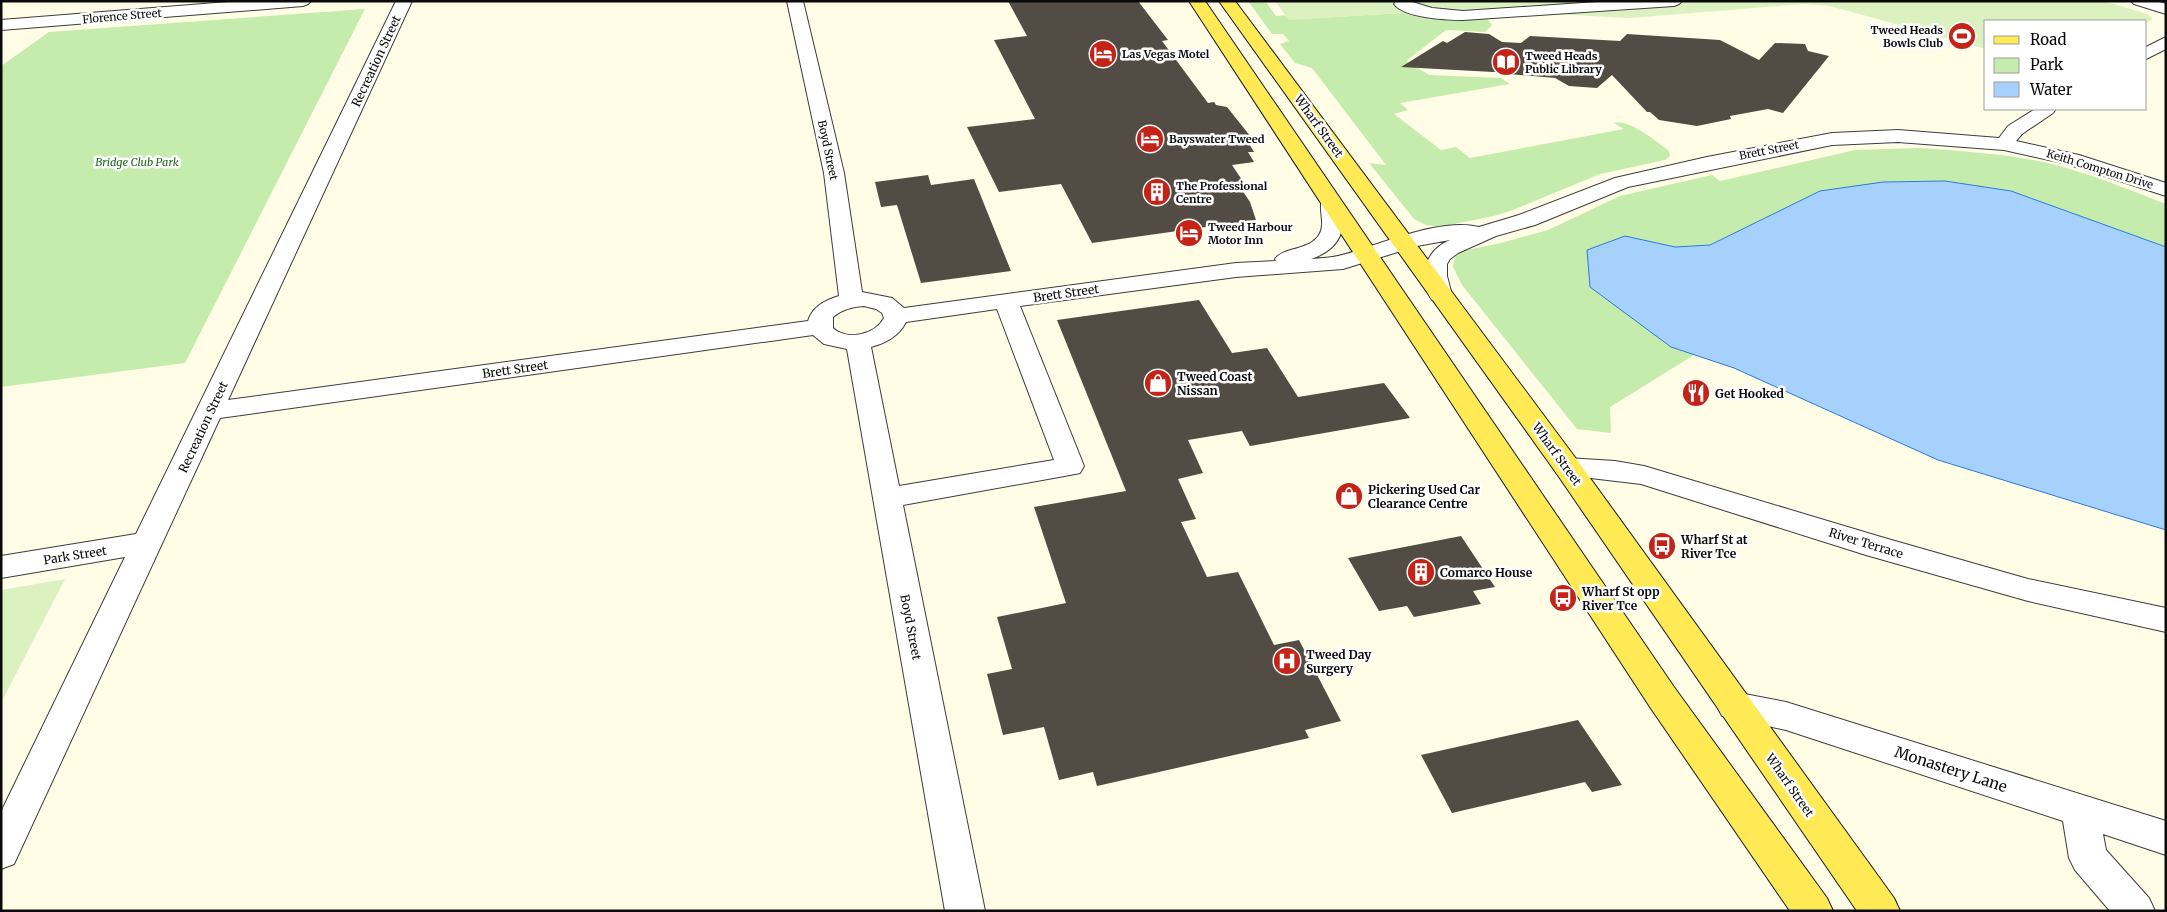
<svg xmlns="http://www.w3.org/2000/svg" width="2167" height="912" font-family="Merriweather,serif">
<rect width="100%" height="100%" fill="#fffde6"/>
<!-- green -->
<path fill="#c6ecad" d="M 1248,1 L 1265,1 L 1276,16 L 1309,13 L 1316,18 L 1402,13 L 1431,20 L 1485,16 L 1492,25 L 1485,32 L 1446,30 L 1406,61 L 1429,75 L 1501,78 L 1510,84 L 1400,103 L 1408,110 L 1394,114 L 1441,150 L 1456,147 L 1470,158 L 1624,129 L 1614,123 C 1628,118 1657,142 1669,151 L 1670,156 L 1665,160 L 1600,174 L 1513,210 L 1494,216 L 1439,227 L 1426,225 L 1414,219 L 1369,163 L 1386,165 L 1312,68 L 1295,63 L 1280,44 L 1289,41 L 1283,34 L 1272,34 Z
M 365,9 L 185,363 L 1,387 L 1,66 L 49,32 Z
M 1919,148 C 1970,152 2023,154 2073,170 C 2104,179 2135,192 2166,204 L 2166,247 L 2011,191 L 1945,181 L 1883,182 L 1820,191 L 1709,245 L 1675,247 L 1625,236 L 1587,251 L 1671,347 L 1694,355 L 1610,407 L 1611,433 L 1577,429 L 1462,285 L 1453,267 L 1455,257 L 1462,251 L 1501,243 L 1548,230 L 1620,196 L 1712,175 L 1720,181 L 1855,150 Z"/>
<!-- pitch -->
<path fill="#dbf2c0" d="M 1275,1 L 2104,1 L 2147,14 L 2153,19 L 2146,23 L 2146,21 L 1986,21 L 1986,49 L 1830,6 L 1804,4 L 1630,18 L 1534,13 L 1431,20 L 1402,13 L 1289,20 Z
M 65,579 L 1,703 L 1,590 Z"/>
<!-- water -->
<path fill="#a6d1fc" stroke="#277cd9" d="M 1945,181 L 2011,191 L 2166,247 L 2166,530 L 1938,460 L 1734,368 L 1671,347 L 1590,287 L 1587,250 L 1625,236 L 1675,247 L 1710,245 L 1820,191 L 1883,182 Z"/>
<!-- building -->
<path fill="#534c45" d="M 1008,1 L 1138,1 L 1168,40 L 1162,41 L 1208,103 L 1214,102 L 1216,105 L 1227,107 L 1251,137 L 1248,142 L 1254,152 L 1248,152 L 1254,162 L 1232,165 L 1248,189 L 1242,190 L 1250,202 L 1256,220 L 1092,243 L 1061,184 L 999,192 L 967,127 L 1035,119 L 994,40 L 1027,36 Z
M 1465,32 L 1489,34 L 1502,42 L 1521,43 L 1530,36 L 1620,41 L 1627,34 L 1720,40 L 1759,60 L 1775,43 L 1805,44 L 1808,51 L 1829,56 L 1783,113 L 1768,109 L 1730,116 L 1731,119 L 1697,126 L 1659,120 L 1650,112 L 1647,112 L 1612,75 L 1597,88 L 1569,86 L 1555,78 L 1508,74 L 1502,71 L 1493,72 L 1401,67 L 1443,41 L 1447,43 Z
M 928,175 L 931,185 L 974,179 L 1011,271 L 921,283 L 897,205 L 881,207 L 875,182 Z
M 1199,300 L 1232,353 L 1267,348 L 1298,397 L 1384,383 L 1410,418 L 1250,446 L 1242,431 L 1188,440 L 1203,473 L 1178,479 L 1196,519 L 1181,522 L 1207,577 L 1238,572 L 1274,645 L 1299,640 L 1341,721 L 1305,730 L 1309,738 L 1097,786 L 1093,772 L 1059,780 L 1044,727 L 1003,735 L 987,674 L 1012,669 L 997,617 L 1066,603 L 1034,507 L 1126,491 L 1057,320 Z
M 1461,536 L 1495,587 L 1473,591 L 1481,604 L 1414,617 L 1407,606 L 1379,611 L 1348,558 Z
M 1578,720 L 1622,785 L 1592,792 L 1585,782 L 1452,813 L 1421,755 Z"/>
<g fill="none" stroke-linecap="round" stroke-linejoin="round">
<defs>
<path id="minor" d="M 241,1 L 311,1 L 308,4 L 303,6 L 1,30 L 1,20 Z
M 396,1 L 412,1 L 228,400 L 808,321 C 812,307 825,300 839,296 L 824,173 L 787,1 L 803,1 L 844,173 L 862,292 L 892,298 L 904,308 L 1236,263 L 1276,261 L 1275,259 C 1283,247 1309,251 1319,235 C 1327,223 1316,207 1324,197 L 1331,195 L 1338,197 C 1342,202 1342,208 1343,215 C 1345,238 1332,252 1311,259 C 1321,258 1332,258 1342,255 C 1380,245 1440,217 1479,227 L 1519,215 L 1615,178 L 1707,157 L 1832,133 L 1898,130 L 1999,138 L 2008,126 L 2035,109 L 2056,109 L 2053,113 L 2022,134 L 2016,141 L 2079,155 L 2166,183 L 2166,196 L 2067,164 L 2004,150 L 1898,142 L 1832,145 L 1628,187 L 1535,225 L 1496,236 L 1458,253 L 1450,259 L 1447,264 L 1447,276 L 1452,295 L 1448,300 L 1440,302 L 1432,300 C 1416,277 1426,250 1450,240 L 1417,246 L 1343,269 L 1236,277 L 1020,306 L 1084,466 L 1080,473 L 1070,475 L 903,505 L 985,911 L 945,911 L 847,349 L 824,344 L 813,335 L 220,418 L 14,864 L 1,869 L 1,812 L 125,557 L 1,578 L 1,556 L 136,534 ZM 864,306 L 876,309 L 882,313 L 884,318 C 875,335 847,341 833,328 L 833,317 C 843,309 852,307 864,306 ZM 997,309 L 1054,460 L 899,486 L 871,347 C 886,343 899,336 906,322 Z
M 1396,1 L 1409,1 L 1432,8 L 1463,11 L 1612,1 L 1682,1 L 1679,4 L 1674,6 L 1463,20 C 1447,20 1404,18 1394,4 Z
M 2131,1 L 2157,1 L 2166,4 L 2166,14 L 2134,4 Z
M 2166,37 L 2166,49 L 2146,59 L 2146,47 Z
M 1567,458 L 1615,461 L 1644,466 L 1881,537 L 2028,579 L 2166,608 L 2166,632 L 2028,601 L 1866,555 L 1641,484 L 1557,474 L 1553,467 L 1557,460 Z
M 1734,692 L 1786,702 L 2166,821 L 2166,855 L 2103,834 L 2106,850 L 2149,898 L 2155,911 L 2110,911 L 2075,870 L 2069,858 L 2063,821 L 1786,730 L 1722,716 L 1717,706 L 1722,696 Z"/>
<path id="major" d="M 1189,1 L 1205,1 L 1674,687 L 1827,898 L 1833,911 L 1790,911 L 1650,707 Z
M 1219,1 L 1235,1 L 1577,460 L 1894,898 L 1900,911 L 1857,911 L 1557,474 Z"/>
</defs>
<!-- minor casing -->
<use href="#minor" stroke="#3d3d3d" stroke-width="2"/>
<!-- major casing -->
<use href="#major" stroke="#1b1b1b" stroke-width="2"/>
<!-- minor -->
<use href="#minor" fill="#fff" fill-rule="evenodd"/>
<!-- major -->
<use href="#major" fill="#ffea56" fill-rule="evenodd"/>
</g>
<!-- icons -->
<defs>
<symbol id="stadium-disc" viewBox="-11 -11 22 22"><circle r="9.5" fill="#c42417" stroke="#fff"/><path d="M0-5a6.5 5 0 1 0 0 10a6.5 5 0 1 0 0-10ZM-3.5-1.8h7v3.6h-7Z" fill="#fff"/></symbol>
<symbol id="hotel-disc" viewBox="-11 -11 22 22"><circle r="9.5" fill="#c42417" stroke="#fff"/><path d="M-6-4.5h1.5V1H6V5H4.5V3h-9V5H-6ZM-4 0a1.8 1.8 0 1 1 3.6 0ZM.5 0V-2.5h3Q6-2.5 6 0Z" fill="#fff"/></symbol>
<symbol id="library-disc" viewBox="-11 -11 22 22"><circle r="9.5" fill="#c42417" stroke="#fff"/><path d="M-6-4Q-3-5.5-.7-3.5V5Q-3 3-6 4ZM6-4Q3-5.5 .7-3.5V5Q3 3 6 4Z" fill="#fff"/></symbol>
<symbol id="building-disc" viewBox="-11 -11 22 22"><circle r="9.5" fill="#c42417" stroke="#fff"/><path d="M-4-6H4V6H1V3H-1V6H-4ZM-2.5-4.3h1.7v1.8h-1.7ZM.8-4.3h1.7v1.8H.8ZM-2.5-1h1.7V.8h-1.7ZM.8-1h1.7V.8H.8Z" fill="#fff"/></symbol>
<symbol id="shop-disc" viewBox="-11 -11 22 22"><circle r="9.5" fill="#c42417" stroke="#fff"/><path d="M-5-2.5h2.3a2.7 3.5 0 0 1 5.4 0H5L5.5 6h-11ZM-1.5-2.5h3a1.5 2.3 0 0 0-3 0Z" fill="#fff"/></symbol>
<symbol id="restaurant-disc" viewBox="-11 -11 22 22"><circle r="9.5" fill="#c42417" stroke="#fff"/><path d="M-5-6h1v4h1v-4h1v4h1v-4h1v5L-1.5 .5V6h-2V.5L-5-1ZM5-6V6H3V1.5H1.5Q1.5-4 5-6Z" fill="#fff"/></symbol>
<symbol id="bus-disc" viewBox="-11 -11 22 22"><circle r="9.5" fill="#c42417" stroke="#fff"/><path d="M-5-6H5V4H4V6H2V4H-2V6H-4V4H-5ZM-3.5-4V0h7V-4ZM-3.5 1.2v1.5H-2V1.2ZM2 1.2v1.5H3.5V1.2Z" fill="#fff"/></symbol>
<symbol id="hospital-disc" viewBox="-11 -11 22 22"><circle r="9.5" fill="#c42417" stroke="#fff"/><path d="M-5-5h3v3.5h4V-5h3V5h-3V1.5h-4V5h-3Z" fill="#fff"/></symbol>
</defs>
<g fill-rule="evenodd">
<use href="#stadium-disc" x="1946" y="20" width="32" height="32"/>
<use href="#hotel-disc" x="1087" y="38" width="32" height="32"/>
<use href="#library-disc" x="1490" y="46" width="32" height="32"/>
<use href="#hotel-disc" x="1134" y="123" width="32" height="32"/>
<use href="#building-disc" x="1141" y="176" width="32" height="32"/>
<use href="#hotel-disc" x="1173" y="217" width="32" height="32"/>
<use href="#shop-disc" x="1142" y="367" width="32" height="32"/>
<use href="#restaurant-disc" x="1680" y="377" width="32" height="32"/>
<use href="#shop-disc" x="1333" y="480" width="32" height="32"/>
<use href="#bus-disc" x="1646" y="530" width="32" height="32"/>
<use href="#building-disc" x="1405" y="556" width="32" height="32"/>
<use href="#bus-disc" x="1547" y="582" width="32" height="32"/>
<use href="#hospital-disc" x="1271" y="645" width="32" height="32"/>
</g>
<g text-anchor="middle" dominant-baseline="central" stroke-width="5" stroke-linejoin="round" paint-order="stroke">
<!-- far-street labels -->
<g font-size="11" fill="#0a0a0a" stroke="#fff">
<text transform="translate(122 16) rotate(-5)">Florence Street</text>
<text transform="translate(828 150) rotate(78)">Boyd Street</text>
<text transform="translate(1769 150) rotate(-11)">Brett Street</text>
<text transform="translate(2100 169) rotate(17)">Keith Compton Drive</text>
</g>
<!-- far-poi labels -->
<g font-size="11" font-weight="bold" fill="#0a0a0a" stroke="#fff" text-anchor="start">
<text x="1943" y="30" text-anchor="end">Tweed Heads<tspan x="1943" dy="13">Bowls Club</tspan></text>
<text x="1122" y="54">Las Vegas Motel</text>
<text x="1525" y="56">Tweed Heads<tspan x="1525" dy="13">Public Library</tspan></text>
<text x="1169" y="139">Bayswater Tweed</text>
<text x="1176" y="186">The Professional<tspan x="1176" dy="13">Centre</tspan></text>
<text x="1208" y="227">Tweed Harbour<tspan x="1208" dy="13">Motor Inn</tspan></text>
</g>
<!-- far-park labels -->
<g font-size="11" font-style="italic" fill="#1d6516" stroke="#fff">
<text x="137" y="162">Bridge Club Park</text>
</g>
<!-- street labels -->
<g font-size="12" fill="#0a0a0a" stroke="#fff">
<text transform="translate(376 61) rotate(-65)">Recreation Street</text>
<text transform="translate(1319 126) rotate(54)">Wharf Street</text>
<text transform="translate(1066 293) rotate(-8)">Brett Street</text>
<text transform="translate(515 369) rotate(-8)">Brett Street</text>
<text transform="translate(203 427) rotate(-65)">Recreation Street</text>
<text transform="translate(1557 454) rotate(54)">Wharf Street</text>
<text transform="translate(1866 543) rotate(17)">River Terrace</text>
<text transform="translate(75 555) rotate(-9)">Park Street</text>
<text transform="translate(911 627) rotate(79)">Boyd Street</text>
<text transform="translate(1790 785) rotate(55)">Wharf Street</text>
</g>
<!-- poi labels -->
<g font-size="12" font-weight="bold" fill="#0a0a0a" stroke="#fff" text-anchor="start">
<text x="1177" y="376">Tweed Coast<tspan x="1177" dy="14">Nissan</tspan></text>
<text x="1715" y="393">Get Hooked</text>
<text x="1368" y="489">Pickering Used Car<tspan x="1368" dy="14">Clearance Centre</tspan></text>
<text x="1681" y="539">Wharf St at<tspan x="1681" dy="14">River Tce</tspan></text>
<text x="1440" y="572">Comarco House</text>
<text x="1582" y="591">Wharf St opp<tspan x="1582" dy="14">River Tce</tspan></text>
<text x="1306" y="654">Tweed Day<tspan x="1306" dy="14">Surgery</tspan></text>
</g>
<!-- near-street labels -->
<g font-size="15" fill="#0a0a0a" stroke="#fff">
<text transform="translate(1951 769) rotate(18)">Monastery Lane</text>
</g>
</g>
<!-- border -->
<rect width="2167" height="912" fill="none" stroke="#0a0a0a" stroke-width="5"/>
<!-- legend -->
<rect x="1984" y="20" width="162" height="90" fill="#ffffff" stroke="#9d9d9d"/>
<rect x="1994" y="36" width="25" height="8" fill="#ffea56" stroke="#9d9d9d"/>
<text x="2030" y="45" font-size="15" fill="#0a0a0a">Road</text>
<rect x="1994" y="58" width="25" height="15" fill="#c6ecad" stroke="#9d9d9d"/>
<text x="2030" y="70" font-size="15" fill="#0a0a0a">Park</text>
<rect x="1994" y="82" width="25" height="15" fill="#a6d1fc" stroke="#9d9d9d"/>
<text x="2030" y="95" font-size="15" fill="#0a0a0a">Water</text>
</svg>
